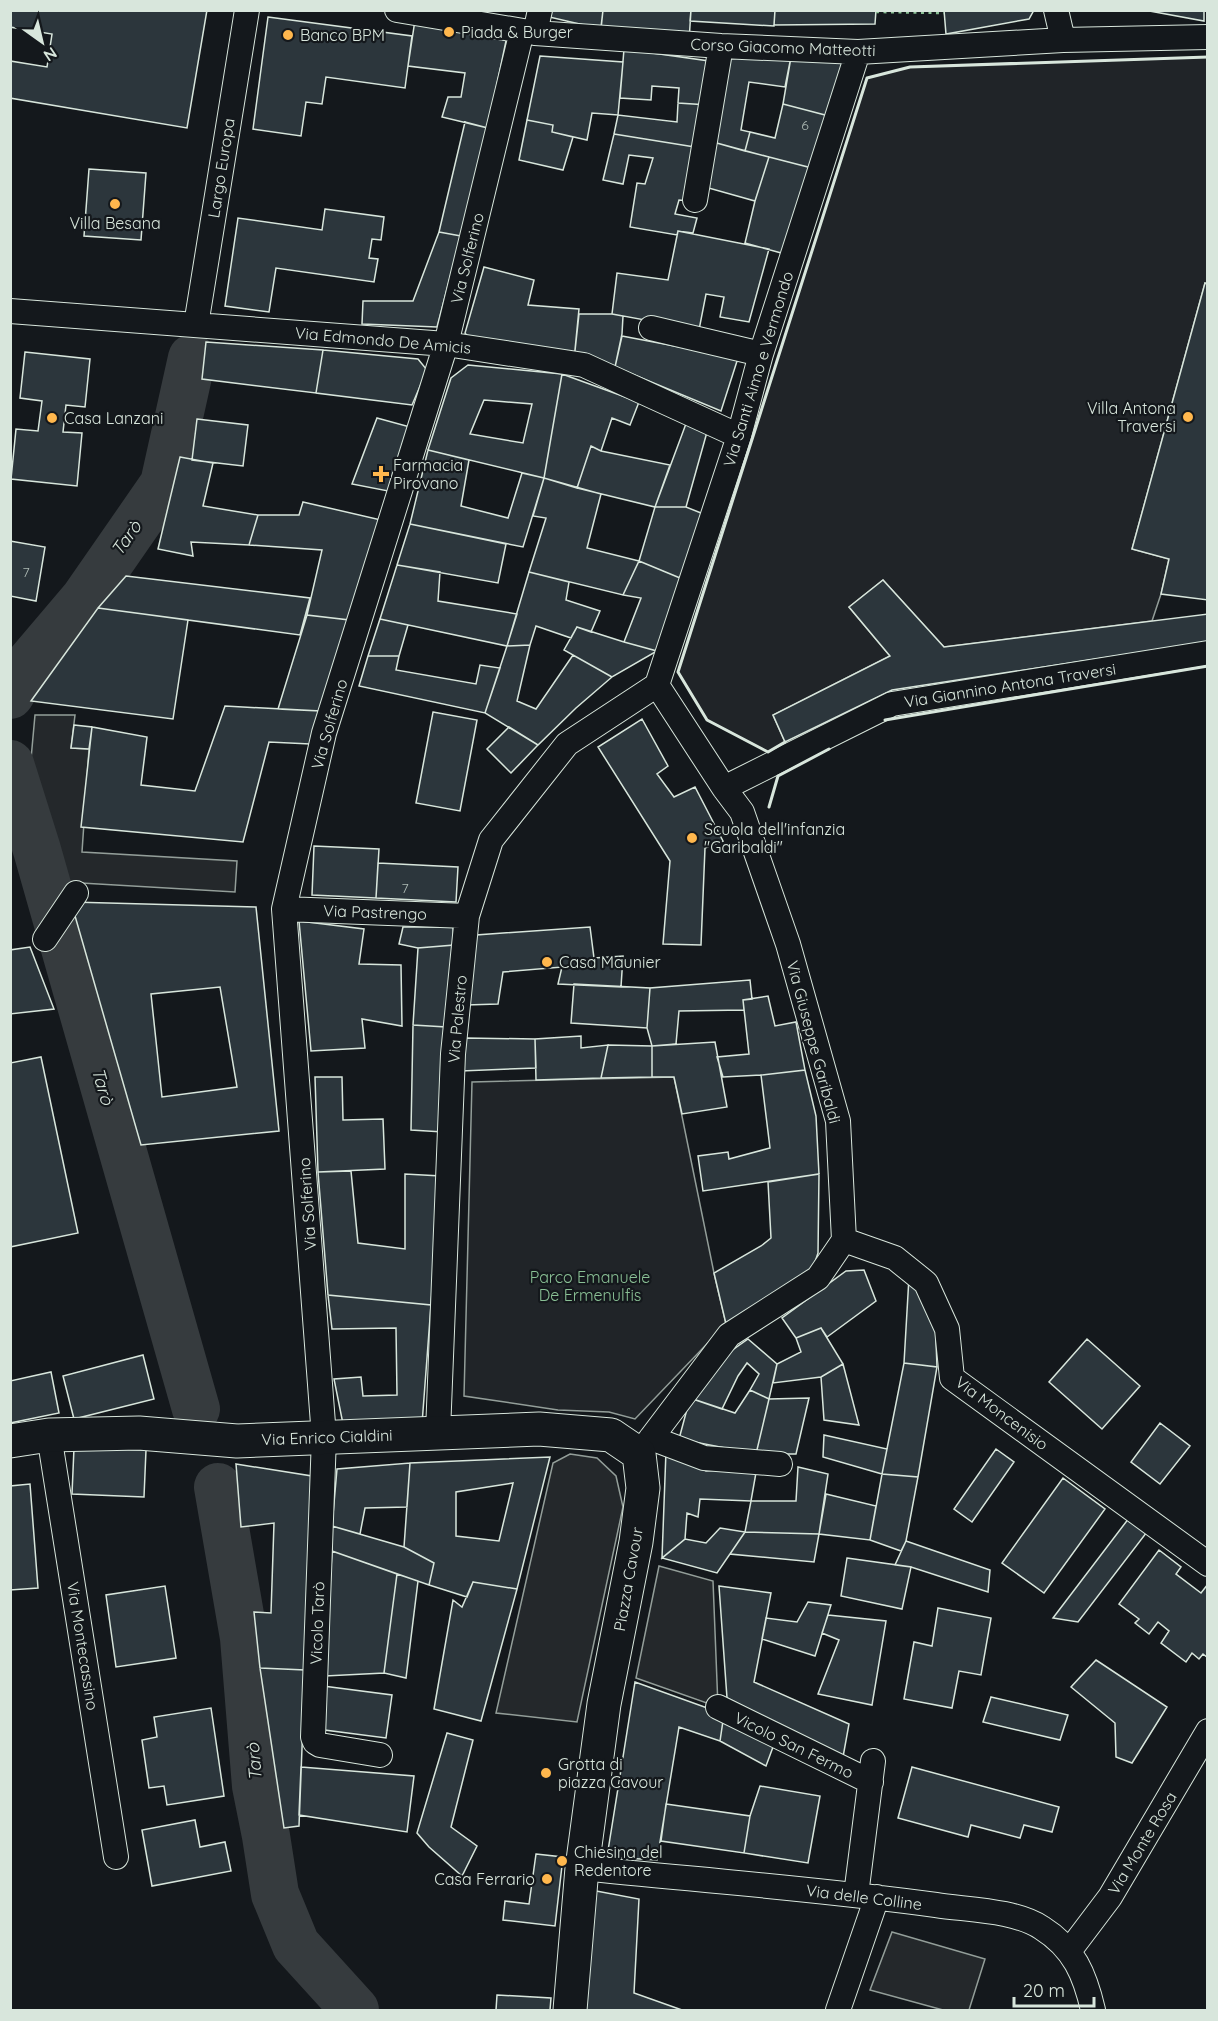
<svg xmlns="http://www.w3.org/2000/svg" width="1218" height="2021" font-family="Quicksand,sans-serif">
<rect width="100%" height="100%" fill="#14181c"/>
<!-- green -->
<path fill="#202428" stroke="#939e99" stroke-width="1.5" d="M 1207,57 L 1207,284 L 1205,283 L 1132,549 L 1169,559 L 1161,594 L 1152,621 L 944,647 L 883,580 L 849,607 L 890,656 L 773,715 L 785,742 L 768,752 L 707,720 L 678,672 L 867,78 L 910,67 Z
M 674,1077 L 714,1273 L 726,1324 L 635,1419 L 609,1412 L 558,1410 L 464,1396 L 472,1082 Z"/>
<!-- parking -->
<path fill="#24282b" stroke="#939e99" stroke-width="1.5" d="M 35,715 L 75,715 L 71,748 L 89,749 L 82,852 L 237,861 L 235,892 L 81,883 L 64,884 L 30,770 Z
M 570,1454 L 597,1458 L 616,1476 L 623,1507 L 577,1722 L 496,1713 L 553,1463 Z
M 659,1566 L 713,1581 L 718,1707 L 636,1678 Z
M 892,1932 L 985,1959 L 969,2010 L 943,2010 L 870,1990 Z"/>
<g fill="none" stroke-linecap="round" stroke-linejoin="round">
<!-- river -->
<path stroke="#363b3e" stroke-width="48" d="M 10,695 L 29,664 L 85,598 L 164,484 L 192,358
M 10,764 L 37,850 L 196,1409
M 218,1487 L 244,1638 L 256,1786 L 266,1836 L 275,1894 L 296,1945 L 355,2010"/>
</g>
<!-- building -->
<path fill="#2c363c" stroke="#d8e6dc" stroke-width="1.5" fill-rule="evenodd" d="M 10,10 L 207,10 L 187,128 L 10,98 L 10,61 L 47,67 L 52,34 L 10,27 Z
M 546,10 L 603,10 L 601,29 L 545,16 Z
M 603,10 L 691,10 L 689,41 L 601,27 Z
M 691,10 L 775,10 L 774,26 L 690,21 Z
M 775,10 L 876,10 L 875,24 L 774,25 Z
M 944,10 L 1034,10 L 1029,19 L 946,34 Z
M 1144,10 L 1204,10 L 1204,21 Z
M 268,17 L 412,36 L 405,88 L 326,77 L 322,104 L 306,102 L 301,136 L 253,129 Z
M 415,20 L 499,32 L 506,41 L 488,128 L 442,117 L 448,97 L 461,97 L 465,73 L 408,66 Z
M 624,49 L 716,62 L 708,105 L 678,103 L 679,88 L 652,86 L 651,100 L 620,98 Z
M 728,51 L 791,57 L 785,87 L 749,82 L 741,130 L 750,132 L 745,151 L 713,142 Z
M 540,56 L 623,62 L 618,115 L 592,113 L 587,140 L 552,132 L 553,125 L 527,120 Z
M 791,57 L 848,59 L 829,116 L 783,104 Z
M 678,103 L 708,105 L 701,148 L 614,134 L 618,115 L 677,122 Z
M 783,104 L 829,116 L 812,168 L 745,151 L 750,132 L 775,138 Z
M 527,120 L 553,125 L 552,132 L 573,137 L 563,170 L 519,160 Z
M 465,122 L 488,128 L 461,236 L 439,232 Z
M 614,134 L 701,148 L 690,201 L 679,200 L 675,214 L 697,218 L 693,233 L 678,231 L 677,235 L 630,227 L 637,183 L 645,184 L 653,158 L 629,155 L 623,184 L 603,180 Z
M 713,142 L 769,157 L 755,201 L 705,187 Z
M 769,157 L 812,168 L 785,254 L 745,243 L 755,201 Z
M 89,169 L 146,173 L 141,240 L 84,236 Z
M 325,209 L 384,217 L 381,240 L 372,239 L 369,258 L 378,259 L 374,282 L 276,268 L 269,312 L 225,306 L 238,218 L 322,230 Z
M 678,231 L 769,249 L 749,322 L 720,317 L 724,297 L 706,294 L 699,330 L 612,314 L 617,273 L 668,280 Z
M 439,232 L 461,236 L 437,327 L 362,324 L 363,301 L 413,301 Z
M 484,267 L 534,280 L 528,305 L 579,309 L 574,360 L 475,346 L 465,333 Z
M 1205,283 L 1208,284 L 1208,600 L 1161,594 L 1169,559 L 1132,549 Z
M 579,314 L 612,314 L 623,316 L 622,334 L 615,367 L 574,360 Z
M 622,336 L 738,358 L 721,411 L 615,367 Z
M 206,342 L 323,350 L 316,393 L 202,379 Z
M 323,350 L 418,359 L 427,370 L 412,405 L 316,393 Z
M 25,352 L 90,359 L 85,407 L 66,405 L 63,432 L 82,433 L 77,486 L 11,479 L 16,429 L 38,431 L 42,401 L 20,398 Z
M 468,365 L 562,374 L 544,478 L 428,450 L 451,378 ZM 484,400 L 532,404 L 523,443 L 470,434 Z
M 562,374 L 639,402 L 630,425 L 612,418 L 601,451 L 591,446 L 577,488 L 544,478 Z
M 377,418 L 410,427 L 388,491 L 352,484 Z
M 197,419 L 248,425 L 243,466 L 192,460 Z
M 687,421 L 707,432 L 686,507 L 655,507 Z
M 591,446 L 601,451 L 670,465 L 655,507 L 577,488 Z
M 428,450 L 469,460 L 461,506 L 508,518 L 522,473 L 544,478 L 523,547 L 410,524 Z
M 180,457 L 213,463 L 203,506 L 258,515 L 249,545 L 191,542 L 193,556 L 158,549 Z
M 544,478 L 601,494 L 587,548 L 639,561 L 623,595 L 529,572 L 546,518 L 533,516 Z
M 303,502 L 381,520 L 349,620 L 307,615 L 322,550 L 249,545 L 258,515 L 299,515 Z
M 655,507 L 686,507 L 706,515 L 680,578 L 639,561 Z
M 410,524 L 506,544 L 498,583 L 397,565 Z
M 10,541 L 45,547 L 36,601 L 10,596 Z
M 639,561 L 680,578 L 657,651 L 624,642 L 641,598 L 623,595 Z
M 397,565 L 440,572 L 438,601 L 517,614 L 507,646 L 380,619 Z
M 529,572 L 569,582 L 566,600 L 600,611 L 591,632 L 577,627 L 571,638 L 536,626 L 530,645 L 507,646 Z
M 126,576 L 310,598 L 300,635 L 98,608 Z
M 883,580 L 944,647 L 1208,614 L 1208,642 L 892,690 L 785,742 L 773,715 L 890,656 L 849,607 Z
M 98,608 L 188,620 L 173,719 L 31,701 Z
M 307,615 L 349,620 L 320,711 L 278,709 Z
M 380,619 L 408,625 L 399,656 L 368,656 Z
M 577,627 L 624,642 L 657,651 L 612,677 L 564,650 Z
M 530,645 L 517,701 L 536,709 L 573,655 L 612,677 L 576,708 L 538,745 L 485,713 L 507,646 Z
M 368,656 L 399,656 L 396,670 L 476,684 L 480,665 L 500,668 L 485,713 L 359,686 Z
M 225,706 L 320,711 L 310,744 L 269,742 L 243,842 L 81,827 L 92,727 L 147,737 L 141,785 L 195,791 Z
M 433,712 L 477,720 L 460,811 L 416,803 Z
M 642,719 L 668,766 L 657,774 L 674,797 L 695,787 L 723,841 L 705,848 L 701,945 L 663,944 L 670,861 L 598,747 Z
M 74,725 L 92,727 L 89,749 L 71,748 Z
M 509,727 L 538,745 L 511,773 L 487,749 Z
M 314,846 L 379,849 L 376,898 L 312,895 Z
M 378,863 L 458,867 L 456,902 L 376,898 Z
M 71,902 L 256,907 L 279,1131 L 141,1145 ZM 220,987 L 237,1087 L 162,1097 L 151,994 Z
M 299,921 L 364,929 L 359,964 L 401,965 L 402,1026 L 362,1019 L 365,1048 L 311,1051 Z
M 403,927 L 453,927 L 454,945 L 418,948 L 399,944 Z
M 590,927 L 594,958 L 623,956 L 621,987 L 558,984 L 562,967 L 503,972 L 498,1004 L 466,1005 L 476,935 Z
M 454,945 L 446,1027 L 413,1025 L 418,948 Z
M 30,947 L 54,1009 L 10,1014 L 10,950 Z
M 750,980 L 752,999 L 743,1000 L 744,1010 L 679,1011 L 676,1044 L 652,1046 L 647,1028 L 650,988 Z
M 574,984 L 650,988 L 647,1028 L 571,1023 Z
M 768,996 L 775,1026 L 796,1022 L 805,1070 L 761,1075 L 723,1077 L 717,1057 L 749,1054 L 743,1000 Z
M 413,1025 L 446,1027 L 443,1132 L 411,1130 Z
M 581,1036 L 581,1048 L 608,1045 L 601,1078 L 536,1080 L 535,1039 Z
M 466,1038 L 535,1039 L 536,1068 L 461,1071 Z
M 715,1042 L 727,1107 L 682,1114 L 674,1077 L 652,1077 L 652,1046 Z
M 608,1045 L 652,1046 L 652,1077 L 601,1078 Z
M 41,1057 L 78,1233 L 10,1247 L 10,1063 Z
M 805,1070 L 816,1116 L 819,1174 L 703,1191 L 698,1156 L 728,1152 L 729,1159 L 770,1148 L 761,1075 Z
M 315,1077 L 342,1077 L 343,1120 L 383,1119 L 385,1169 L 318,1172 Z
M 351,1171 L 358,1243 L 405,1249 L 405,1174 L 441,1176 L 431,1305 L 328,1295 L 318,1172 Z
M 819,1174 L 818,1253 L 814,1265 L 792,1289 L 726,1324 L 714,1273 L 761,1246 L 771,1238 L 768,1182 Z
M 864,1270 L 876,1301 L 827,1337 L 821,1328 L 796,1338 L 782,1318 L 846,1271 Z
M 909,1277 L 935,1315 L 937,1367 L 904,1363 Z
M 328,1295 L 431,1305 L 422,1424 L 343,1424 L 334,1379 L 361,1377 L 363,1396 L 397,1395 L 396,1328 L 332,1329 Z
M 821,1328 L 843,1364 L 821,1377 L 773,1383 L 777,1364 L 801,1352 L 796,1338 Z
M 748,1339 L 777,1364 L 769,1399 L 750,1390 L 759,1374 L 747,1363 L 738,1376 L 722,1409 L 690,1398 L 717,1361 Z
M 1087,1339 L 1140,1386 L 1102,1429 L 1049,1382 Z
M 143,1355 L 154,1399 L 74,1419 L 63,1376 Z
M 904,1363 L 937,1367 L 918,1477 L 882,1474 Z
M 843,1364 L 859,1425 L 824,1420 L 821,1377 Z
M 51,1372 L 59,1413 L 10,1423 L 10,1381 Z
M 750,1390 L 769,1399 L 756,1454 L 679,1439 L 690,1398 L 735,1413 Z
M 809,1398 L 796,1454 L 756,1454 L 769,1399 Z
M 1160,1423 L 1190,1446 L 1160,1484 L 1131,1462 Z
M 824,1435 L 887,1449 L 882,1474 L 823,1457 Z
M 74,1448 L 146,1450 L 144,1497 L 72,1494 Z
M 996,1449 L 1014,1462 L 972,1522 L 954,1509 Z
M 666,1451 L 706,1471 L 757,1467 L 751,1501 L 700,1499 L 698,1517 L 687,1513 L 685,1539 L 662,1558 Z
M 550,1457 L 517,1589 L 473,1582 L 467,1597 L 429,1585 L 434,1563 L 404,1547 L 410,1463 ZM 513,1483 L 499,1541 L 456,1536 L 456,1492 Z
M 410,1463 L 407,1507 L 365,1508 L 360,1534 L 332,1526 L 337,1469 Z
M 236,1464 L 318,1477 L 305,1670 L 260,1668 L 254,1612 L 271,1613 L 274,1523 L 241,1527 Z
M 798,1467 L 828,1474 L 819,1534 L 745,1532 L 751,1501 L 796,1501 Z
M 882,1474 L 918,1477 L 906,1541 L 901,1551 L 870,1540 Z
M 1063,1478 L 1105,1509 L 1044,1593 L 1002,1563 Z
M 30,1484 L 38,1588 L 10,1590 L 10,1486 Z
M 826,1494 L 876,1506 L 870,1540 L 819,1534 Z
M 1129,1518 L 1147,1532 L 1078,1622 L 1053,1618 Z
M 332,1526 L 404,1547 L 434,1563 L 429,1585 L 332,1551 Z
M 720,1528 L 745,1532 L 717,1573 L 662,1558 L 685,1539 L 706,1543 Z
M 745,1532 L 819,1534 L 814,1562 L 730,1554 Z
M 906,1541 L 990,1570 L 988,1592 L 911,1567 L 895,1565 Z
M 1159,1550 L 1181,1567 L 1176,1574 L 1201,1593 L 1208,1584 L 1208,1658 L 1203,1654 L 1199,1659 L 1192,1653 L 1186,1662 L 1161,1643 L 1169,1631 L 1158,1622 L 1149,1634 L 1135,1623 L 1139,1619 L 1119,1604 Z
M 332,1551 L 397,1574 L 384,1673 L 325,1676 Z
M 847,1558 L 911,1567 L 902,1609 L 841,1596 Z
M 397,1574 L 418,1581 L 406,1678 L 384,1673 Z
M 473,1582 L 517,1589 L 481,1721 L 434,1709 L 453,1600 L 462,1607 Z
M 165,1586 L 176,1658 L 116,1667 L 106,1595 Z
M 719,1586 L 771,1593 L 754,1682 L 849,1724 L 843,1757 L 727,1698 Z
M 808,1602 L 831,1605 L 815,1656 L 762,1639 L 766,1618 L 797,1622 Z
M 938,1608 L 991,1618 L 981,1675 L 959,1671 L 952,1708 L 904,1699 L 914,1642 L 932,1646 Z
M 828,1615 L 886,1621 L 872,1705 L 818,1694 L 839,1640 L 822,1633 Z
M 1096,1660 L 1167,1707 L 1132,1763 L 1116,1757 L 1115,1723 L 1071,1687 Z
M 260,1668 L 305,1670 L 299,1826 L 284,1828 Z
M 635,1682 L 724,1714 L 720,1741 L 679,1727 L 657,1860 L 607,1857 Z
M 323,1686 L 392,1695 L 386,1738 L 317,1729 Z
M 991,1697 L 1068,1715 L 1060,1740 L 983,1722 Z
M 211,1708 L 224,1796 L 167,1805 L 164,1786 L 149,1788 L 142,1740 L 157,1737 L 154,1717 Z
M 724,1714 L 773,1747 L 766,1766 L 720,1741 Z
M 447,1733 L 473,1740 L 451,1827 L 477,1846 L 462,1876 L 429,1847 L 417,1833 Z
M 301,1767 L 414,1776 L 407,1832 L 299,1815 Z
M 912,1767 L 1059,1807 L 1052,1832 L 1024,1825 L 1020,1838 L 971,1825 L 968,1837 L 898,1818 Z
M 760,1786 L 820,1796 L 808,1863 L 744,1853 L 750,1816 Z
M 666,1804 L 750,1816 L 744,1853 L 661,1841 Z
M 195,1820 L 200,1847 L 225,1842 L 231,1871 L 152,1886 L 142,1830 Z
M 536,1854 L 563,1857 L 555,1926 L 503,1920 L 505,1901 L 529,1904 Z
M 591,1890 L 639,1899 L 634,1993 L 682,2010 L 583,2010 Z
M 497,1995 L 551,1998 L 550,2010 L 496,2010 Z"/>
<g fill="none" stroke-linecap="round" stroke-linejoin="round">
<defs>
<path id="street" d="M 397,10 L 535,33 L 721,46 L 858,52 L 1063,40 L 1208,37
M 1056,10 L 1063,40
M 535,33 L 540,10
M 695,200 L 721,46
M 10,311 L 446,344 L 584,365 L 739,436
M 196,325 L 247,10
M 651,328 L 761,354
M 657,685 L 739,436 L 761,354 L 858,52
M 724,788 L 892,704 L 1208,653
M 284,909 L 467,916
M 45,939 L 76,893
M 844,1240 L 895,1258 L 926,1283 L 947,1329 L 952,1378 L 1208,1564
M 438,1432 L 453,1054 L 467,916 L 491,840 L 567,744 L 657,685
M 49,1435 L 116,1857
M 651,1438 L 704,1458 L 780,1464
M 639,1454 L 729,1335 L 818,1278 L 844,1240 L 838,1121 L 788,944 L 742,812 L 724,788 L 657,685
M 718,1707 L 871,1782
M 380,1755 L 320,1745 L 315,1742 L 313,1737 L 324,1437 L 284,909 L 324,733 L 446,344 L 522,31
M 582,1868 C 700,1880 819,1889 936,1905 C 968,1910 1015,1910 1042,1928 C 1074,1948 1085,1975 1093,2010
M 856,1895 L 873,1761
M 1070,1950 L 1110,1897 L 1208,1731
M 838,2010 L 877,1897"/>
<path id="secondary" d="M 10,1441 L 49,1435 L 139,1433 L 237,1441 L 539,1429 L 611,1435 L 639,1454 L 643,1488 L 636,1542 L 604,1704 L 582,1868 L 570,2010"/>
</defs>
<!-- street casing -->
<use href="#street" stroke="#d8e6dc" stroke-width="26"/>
<!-- secondary casing -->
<use href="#secondary" stroke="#d8e6dc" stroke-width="35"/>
<!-- street -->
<use href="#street" stroke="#14181c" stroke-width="24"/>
<!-- secondary -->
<use href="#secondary" stroke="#14181c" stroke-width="33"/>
<!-- hedge -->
<path stroke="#8ac095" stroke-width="4.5" stroke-dasharray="3 4.5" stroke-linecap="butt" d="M 876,11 L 944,12"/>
<!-- wall -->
<path stroke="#d8e6dc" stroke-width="3" d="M 885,720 L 1208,666
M 785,742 L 768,752 L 707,720 L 678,672 L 867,78 L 910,67 L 1208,57
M 769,807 L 778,776 L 829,749"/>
</g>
<!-- markers -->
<g fill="#ffb74d" stroke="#14181c" stroke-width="2">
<circle cx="449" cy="32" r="6"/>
<circle cx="288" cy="35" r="6"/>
<circle cx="115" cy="204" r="6"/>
<circle cx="1188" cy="417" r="6"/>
<circle cx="52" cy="418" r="6"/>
<path d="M378 465h6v6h6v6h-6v6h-6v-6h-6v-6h6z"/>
<circle cx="692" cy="838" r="6"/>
<circle cx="547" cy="962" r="6"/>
<circle cx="546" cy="1773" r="6"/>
<circle cx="562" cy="1861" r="6"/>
<circle cx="547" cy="1879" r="6"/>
</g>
<g text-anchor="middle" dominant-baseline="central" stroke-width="4.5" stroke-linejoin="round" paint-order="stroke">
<!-- number labels -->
<g font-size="14" fill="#adbab4">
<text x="805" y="125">6</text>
<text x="26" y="572">7</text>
<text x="405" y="888">7</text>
</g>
<!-- poi labels -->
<g font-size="16" fill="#d8e6dc" stroke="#14181c" text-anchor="start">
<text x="461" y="32">Piada &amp; Burger</text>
<text x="300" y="35">Banco BPM</text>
<text x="115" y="223" text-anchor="middle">Villa Besana</text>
<text x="1176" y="408" text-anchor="end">Villa Antona<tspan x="1176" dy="18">Traversi</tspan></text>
<text x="64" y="418">Casa Lanzani</text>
<text x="393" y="465">Farmacia<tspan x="393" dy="18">Pirovano</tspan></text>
<text x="704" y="829">Scuola dell'infanzia<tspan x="704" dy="18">"Garibaldi"</tspan></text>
<text x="559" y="962">Casa Maunier</text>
<text x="558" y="1764">Grotta di<tspan x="558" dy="18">piazza Cavour</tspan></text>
<text x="574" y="1852">Chiesina del<tspan x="574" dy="18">Redentore</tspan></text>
<text x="535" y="1879" text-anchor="end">Casa Ferrario</text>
</g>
<!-- street labels -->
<g font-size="16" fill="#d8e6dc" stroke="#14181c">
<text transform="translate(783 47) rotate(2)">Corso Giacomo Matteotti</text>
<text transform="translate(221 168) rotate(-81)">Largo Europa</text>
<text transform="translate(467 258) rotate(-76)">Via Solferino</text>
<text transform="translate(383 340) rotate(5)">Via Edmondo De Amicis</text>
<text transform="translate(758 369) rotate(-73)">Via Santi Aimo e Vermondo</text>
<text transform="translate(1010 685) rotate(-9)">Via Giannino Antona Traversi</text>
<text transform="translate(329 724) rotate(-74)">Via Solferino</text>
<text transform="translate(375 912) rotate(2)">Via Pastrengo</text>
<text transform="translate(457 1019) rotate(-85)">Via Palestro</text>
<text transform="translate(814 1042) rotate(75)">Via Giuseppe Garibaldi</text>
<text transform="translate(307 1204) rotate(-94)">Via Solferino</text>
<text transform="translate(1002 1413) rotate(37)">Via Moncenisio</text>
<text transform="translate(327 1437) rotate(-2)">Via Enrico Cialdini</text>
<text transform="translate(628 1579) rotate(-80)">Piazza Cavour</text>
<text transform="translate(317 1623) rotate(-88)">Vicolo Tarò</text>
<text transform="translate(83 1646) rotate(81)">Via Montecassino</text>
<text transform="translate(794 1745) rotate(26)">Vicolo San Fermo</text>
<text transform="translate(1142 1843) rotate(-59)">Via Monte Rosa</text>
<text transform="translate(864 1897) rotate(7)">Via delle Colline</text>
</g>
<!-- park labels -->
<g font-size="16" fill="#8ac095" stroke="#14181c">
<text x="590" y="1277">Parco Emanuele<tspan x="590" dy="18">De Ermenulfis</tspan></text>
</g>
<!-- water labels -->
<g font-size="18" font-style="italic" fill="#d8e6dc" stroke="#14181c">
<text transform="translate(126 538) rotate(-55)">Tarò</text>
<text transform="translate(103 1086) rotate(74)">Tarò</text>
<text transform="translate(254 1762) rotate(-95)">Tarò</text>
</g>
</g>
<!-- border -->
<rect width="1218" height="2021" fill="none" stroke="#d8e6dc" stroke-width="24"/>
<!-- north arrow -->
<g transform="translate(42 42) rotate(146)" stroke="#14181c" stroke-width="4.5" paint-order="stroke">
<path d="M0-4.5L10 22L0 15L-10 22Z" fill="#d8e6dc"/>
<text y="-9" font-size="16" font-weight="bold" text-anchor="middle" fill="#d8e6dc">N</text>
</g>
<!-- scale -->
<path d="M1014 1997v9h80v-9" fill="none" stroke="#d8e6dc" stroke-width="3"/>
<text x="1023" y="1997" font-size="18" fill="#d8e6dc" stroke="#14181c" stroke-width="4.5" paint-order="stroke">20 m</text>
</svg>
